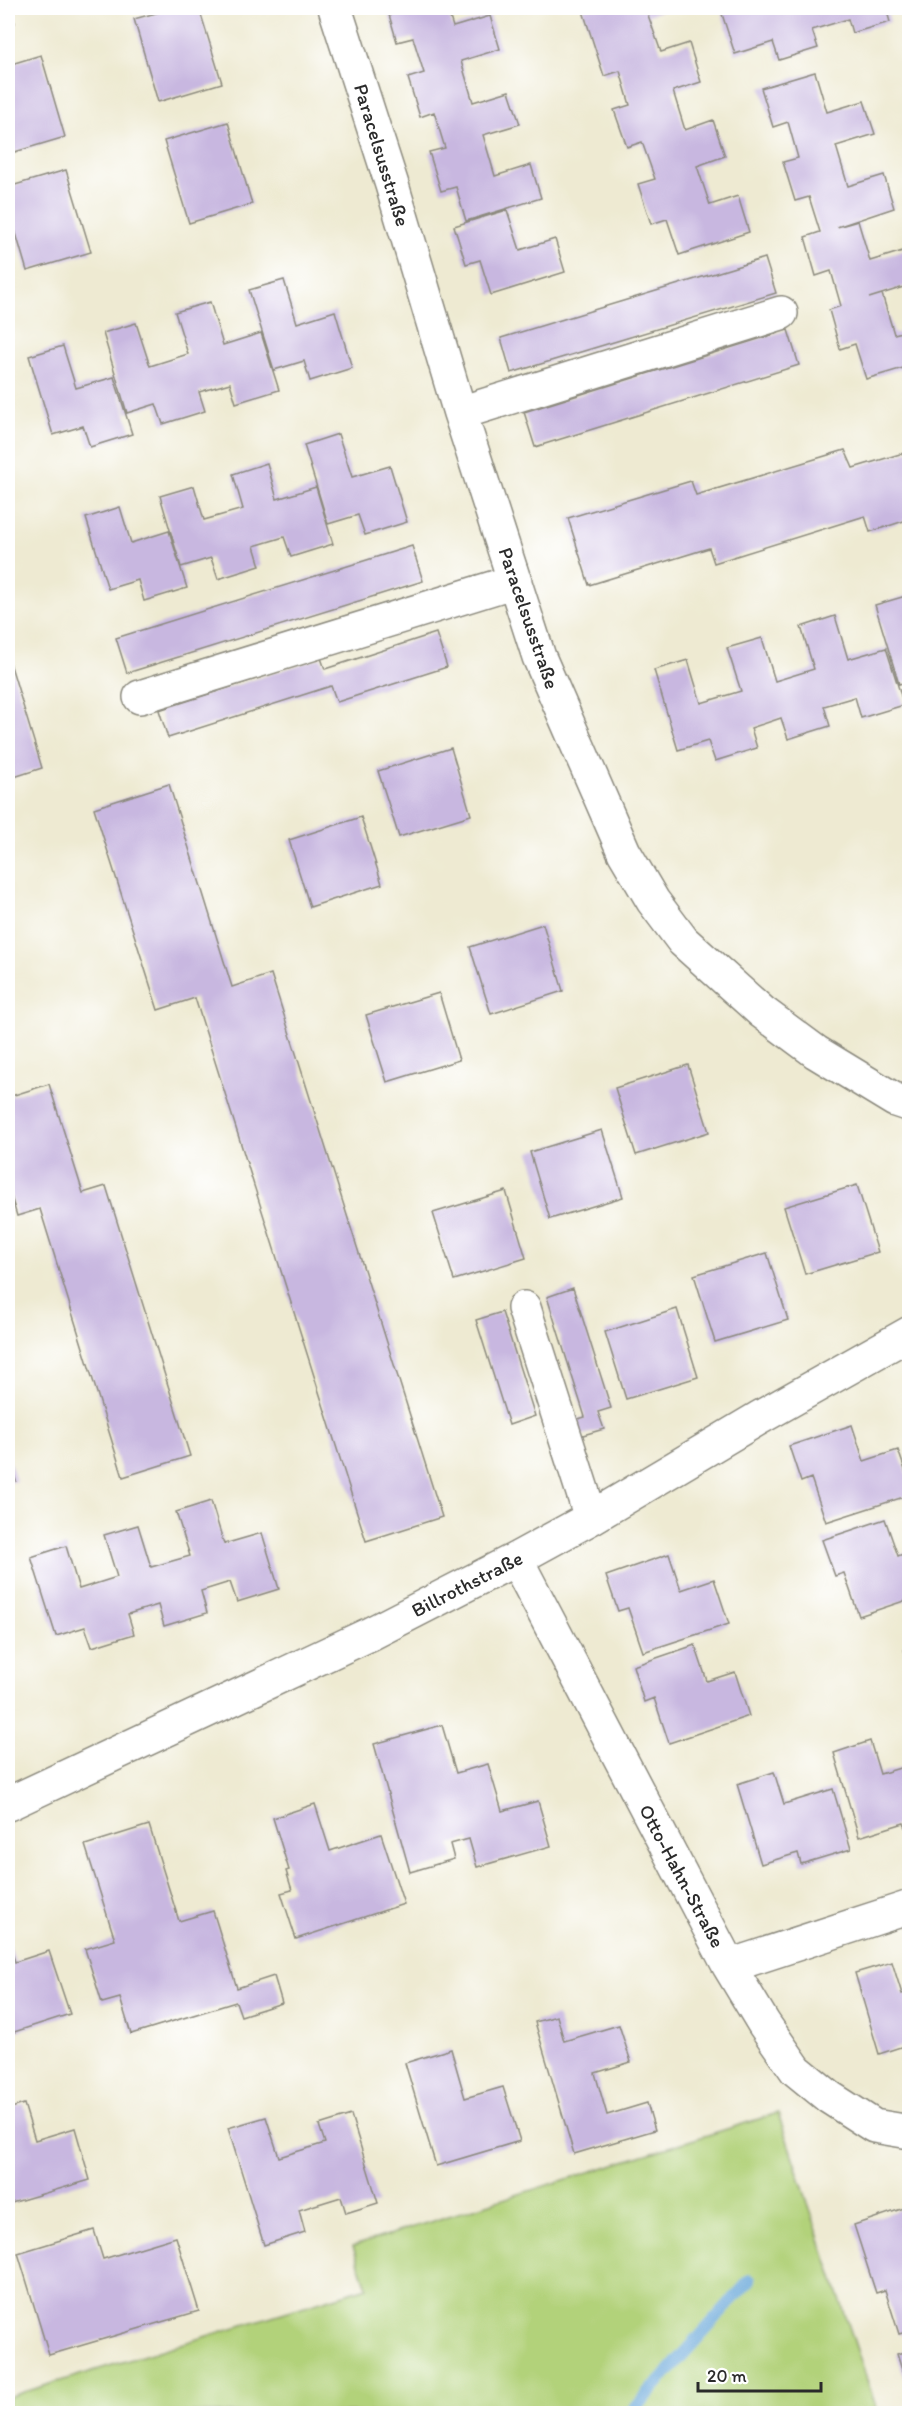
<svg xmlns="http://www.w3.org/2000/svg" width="917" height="2421" font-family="Itim,sans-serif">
<rect width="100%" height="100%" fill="#fff"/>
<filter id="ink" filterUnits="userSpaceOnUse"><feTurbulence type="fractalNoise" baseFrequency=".0167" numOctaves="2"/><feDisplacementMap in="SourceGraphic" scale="12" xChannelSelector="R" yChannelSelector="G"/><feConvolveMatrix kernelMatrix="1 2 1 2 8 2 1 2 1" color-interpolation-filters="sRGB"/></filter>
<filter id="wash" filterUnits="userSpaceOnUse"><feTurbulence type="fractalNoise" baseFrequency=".008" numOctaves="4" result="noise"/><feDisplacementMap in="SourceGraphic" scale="24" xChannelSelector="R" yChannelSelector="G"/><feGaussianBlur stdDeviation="1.35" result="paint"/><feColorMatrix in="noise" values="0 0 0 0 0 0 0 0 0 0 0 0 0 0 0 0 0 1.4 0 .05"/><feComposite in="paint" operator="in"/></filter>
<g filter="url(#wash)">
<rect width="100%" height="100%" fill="#eeead2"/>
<!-- green -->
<path fill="#b2d27a" stroke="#6e7e52" stroke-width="1.5" d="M 778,2113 L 878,2413 L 8,2413 L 8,2397 L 367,2287 L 353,2246 Z"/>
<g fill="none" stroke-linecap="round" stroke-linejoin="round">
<!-- stream -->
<path stroke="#65a5d8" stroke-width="12" d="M 630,2414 L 750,2280"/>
</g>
<g id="blocks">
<!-- building -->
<path fill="#c8b7e0" d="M 8,8 L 10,8 L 15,23 L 8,25 Z
M 174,8 L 199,8 L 222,83 L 158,102 L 134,19 Z
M 387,8 L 447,8 L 453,27 L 490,16 L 500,49 L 461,61 L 473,102 L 509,91 L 520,124 L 483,135 L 495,176 L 531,165 L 541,198 L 466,221 L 456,187 L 441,191 L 429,152 L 445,148 L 434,112 L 420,117 L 408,78 L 424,73 L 413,38 L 397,42 Z
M 582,8 L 670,8 L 648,15 L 661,52 L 689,43 L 701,82 L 673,91 L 685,130 L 713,120 L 725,156 L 697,166 L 710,205 L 738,196 L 749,232 L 679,255 L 667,219 L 651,224 L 638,184 L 655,179 L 642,142 L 627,147 L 614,110 L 630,105 L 620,71 L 604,76 Z
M 720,8 L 886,8 L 890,22 L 852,33 L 848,19 L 812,30 L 818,48 L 779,60 L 773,42 L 735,54 Z
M 41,55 L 65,137 L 8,154 L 8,65 Z
M 815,72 L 827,112 L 864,101 L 875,134 L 836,146 L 848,186 L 884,175 L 894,208 L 837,227 L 858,221 L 870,261 L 906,250 L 910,262 L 910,285 L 869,298 L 882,294 L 894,334 L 910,330 L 910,366 L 866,379 L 855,344 L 840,349 L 829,310 L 841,306 L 831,271 L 816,276 L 805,237 L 820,232 L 809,197 L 795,201 L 783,162 L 798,158 L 788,122 L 773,127 L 761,88 Z
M 228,122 L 252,204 L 189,223 L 164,141 Z
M 66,170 L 91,252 L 27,271 L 8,206 L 8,187 Z
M 507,210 L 520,250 L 555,239 L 565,272 L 491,295 L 480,260 L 466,264 L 454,226 Z
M 765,258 L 776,293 L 511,373 L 501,338 Z
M 284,280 L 297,323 L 335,311 L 352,368 L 310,381 L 304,361 L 274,370 L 249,290 Z
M 210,302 L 223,345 L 261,333 L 279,390 L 236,403 L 230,383 L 199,392 L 205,411 L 163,424 L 156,404 L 127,413 L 103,333 L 136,323 L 150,366 L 188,354 L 175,312 Z
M 788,330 L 799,365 L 535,447 L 524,412 Z
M 63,346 L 76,388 L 114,377 L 132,434 L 90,447 L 83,426 L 53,435 L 29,356 Z
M 338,434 L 352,477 L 390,466 L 407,522 L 365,535 L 358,515 L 328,524 L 304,445 Z
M 845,450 L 853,468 L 910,451 L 910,519 L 870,532 L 865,516 L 714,563 L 709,548 L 589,585 L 568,518 L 691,481 L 696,495 Z
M 267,463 L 277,499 L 316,487 L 333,544 L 291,557 L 284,537 L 254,546 L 260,566 L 218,579 L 211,558 L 181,567 L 160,496 L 194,486 L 204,520 L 243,509 L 233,474 Z
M 120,507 L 131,543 L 169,531 L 187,588 L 144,601 L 138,580 L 108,589 L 86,518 Z
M 412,546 L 423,581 L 127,673 L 116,638 Z
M 909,595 L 910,681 L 899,684 L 875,605 Z
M 835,616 L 848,659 L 886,648 L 904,705 L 861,718 L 855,697 L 824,706 L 830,726 L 788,739 L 781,718 L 751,728 L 757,748 L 715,761 L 708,741 L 678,750 L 654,670 L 688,660 L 701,703 L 741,691 L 727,648 L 762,638 L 775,681 L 814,669 L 801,627 Z
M 436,633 L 447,667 L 337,702 L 331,686 L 168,738 L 159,710 L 321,658 L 325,669 Z
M 8,656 L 42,768 L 8,779 Z
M 451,748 L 471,815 L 399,837 L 378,771 Z
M 169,784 L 232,987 L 271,974 L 442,1517 L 366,1541 L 195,998 L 158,1010 L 94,808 Z
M 361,817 L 382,884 L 310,907 L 289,840 Z
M 543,924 L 563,991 L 491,1014 L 470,947 Z
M 439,993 L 459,1060 L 387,1082 L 366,1015 Z
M 688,1065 L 709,1132 L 636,1155 L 615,1088 Z
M 49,1084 L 83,1193 L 106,1186 L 190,1456 L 123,1477 L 40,1209 L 17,1216 L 8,1186 L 8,1097 Z
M 602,1130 L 623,1197 L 550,1219 L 530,1152 Z
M 857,1185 L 878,1252 L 805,1274 L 784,1207 Z
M 506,1191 L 526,1258 L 454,1280 L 433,1213 Z
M 767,1253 L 788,1320 L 715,1342 L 694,1275 Z
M 573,1288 L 611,1408 L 598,1412 L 604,1429 L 576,1437 L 571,1421 L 585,1417 L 547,1297 Z
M 677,1309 L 698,1377 L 626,1399 L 605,1332 Z
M 502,1312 L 535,1416 L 509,1425 L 476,1320 Z
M 852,1425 L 864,1461 L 898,1450 L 910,1484 L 910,1495 L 826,1522 L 811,1478 L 801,1482 L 789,1446 Z
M 8,1456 L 16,1481 L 8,1483 Z
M 211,1501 L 224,1544 L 262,1533 L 279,1589 L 237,1602 L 230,1582 L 201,1591 L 207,1613 L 164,1626 L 158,1605 L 128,1614 L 134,1634 L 92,1647 L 85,1627 L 56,1636 L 31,1557 L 66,1546 L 79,1589 L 117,1577 L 104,1535 L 138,1525 L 151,1567 L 190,1556 L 176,1512 Z
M 885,1519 L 898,1556 L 910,1551 L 910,1599 L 859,1616 L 844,1573 L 835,1576 L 822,1540 Z
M 669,1554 L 681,1590 L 714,1579 L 729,1624 L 643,1652 L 628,1608 L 618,1611 L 606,1576 Z
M 695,1645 L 707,1681 L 735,1672 L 749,1716 L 669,1743 L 654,1698 L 644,1702 L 633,1666 Z
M 910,1648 L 910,1665 L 909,1665 L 904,1650 Z
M 442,1725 L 456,1773 L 488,1764 L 502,1811 L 538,1801 L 551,1846 L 477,1867 L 469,1839 L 450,1844 L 454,1859 L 410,1872 L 374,1744 Z
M 870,1741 L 880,1774 L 910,1765 L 910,1829 L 907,1830 L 904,1823 L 859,1837 L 834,1753 Z
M 774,1772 L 784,1804 L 833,1789 L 851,1849 L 801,1864 L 798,1853 L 761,1864 L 737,1784 Z
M 315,1804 L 330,1851 L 381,1834 L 404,1904 L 296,1939 L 281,1893 L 292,1890 L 286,1871 L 289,1870 L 273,1818 Z
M 149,1825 L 179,1921 L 213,1911 L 237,1988 L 274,1976 L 282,2003 L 241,2016 L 236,2002 L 131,2034 L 120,1998 L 102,2003 L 85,1949 L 115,1940 L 85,1845 Z
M 8,1940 L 15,1962 L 49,1951 L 70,2014 L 8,2034 Z
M 892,1962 L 902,1994 L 910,1991 L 910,2044 L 879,2054 L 855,1973 Z
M 557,2016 L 564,2041 L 619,2025 L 631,2062 L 595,2073 L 607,2115 L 647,2103 L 655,2130 L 574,2154 L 535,2022 Z
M 451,2049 L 465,2098 L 503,2087 L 520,2141 L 436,2166 L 405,2063 Z
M 24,2104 L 35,2140 L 75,2128 L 90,2180 L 8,2204 L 8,2109 Z
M 351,2115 L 378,2203 L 346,2213 L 341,2197 L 299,2210 L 305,2232 L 264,2245 L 228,2128 L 266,2117 L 279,2157 L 325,2143 L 319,2125 Z
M 910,2206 L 910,2331 L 899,2334 L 885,2290 L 876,2293 L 854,2225 Z
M 94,2230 L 103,2259 L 176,2237 L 199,2311 L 49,2355 L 18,2253 Z
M 910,2350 L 910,2392 L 909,2392 L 897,2354 Z"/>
</g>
</g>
<g filter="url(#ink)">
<use href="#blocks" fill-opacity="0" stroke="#8c8a7e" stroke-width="1.5"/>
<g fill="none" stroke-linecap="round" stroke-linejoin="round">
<defs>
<path id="minor" d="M 335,8 L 392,185 L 460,413 L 539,657 L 624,852 L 653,901 L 683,941 L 762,1012 L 816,1052 L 895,1100 L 910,1105
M 460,413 L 781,313
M 140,697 L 515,581
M 524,1308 L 591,1518
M 516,1559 L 729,1966 L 764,2024 L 796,2070 L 829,2097 L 874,2126 L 910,2132
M 8,1804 L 370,1634 L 516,1559 L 591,1518 L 759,1418 L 910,1333
M 729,1966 L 910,1907"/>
</defs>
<!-- minor casing -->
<use href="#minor" stroke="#8c8a7e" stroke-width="36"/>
<!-- minor -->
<use href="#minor" stroke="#fff" stroke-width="33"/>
</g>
</g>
<g text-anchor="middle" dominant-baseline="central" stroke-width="5" stroke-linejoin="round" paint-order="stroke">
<!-- street labels -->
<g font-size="20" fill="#2b2b2b" stroke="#fff">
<text transform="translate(382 155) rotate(73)">Paracelsusstraße</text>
<text transform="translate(529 618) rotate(71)">Paracelsusstraße</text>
<text transform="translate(467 1584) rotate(-27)">Billrothstraße</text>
<text transform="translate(682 1876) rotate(62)">Otto-Hahn-Straße</text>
</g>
</g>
<!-- margin -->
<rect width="917" height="2421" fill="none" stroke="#fff" stroke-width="30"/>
<!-- scale -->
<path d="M698 2382v9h123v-9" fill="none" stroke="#2b2b2b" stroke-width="3"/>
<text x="707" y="2382" font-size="18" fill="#2b2b2b" stroke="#ffffff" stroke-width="4.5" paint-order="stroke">20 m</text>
</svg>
